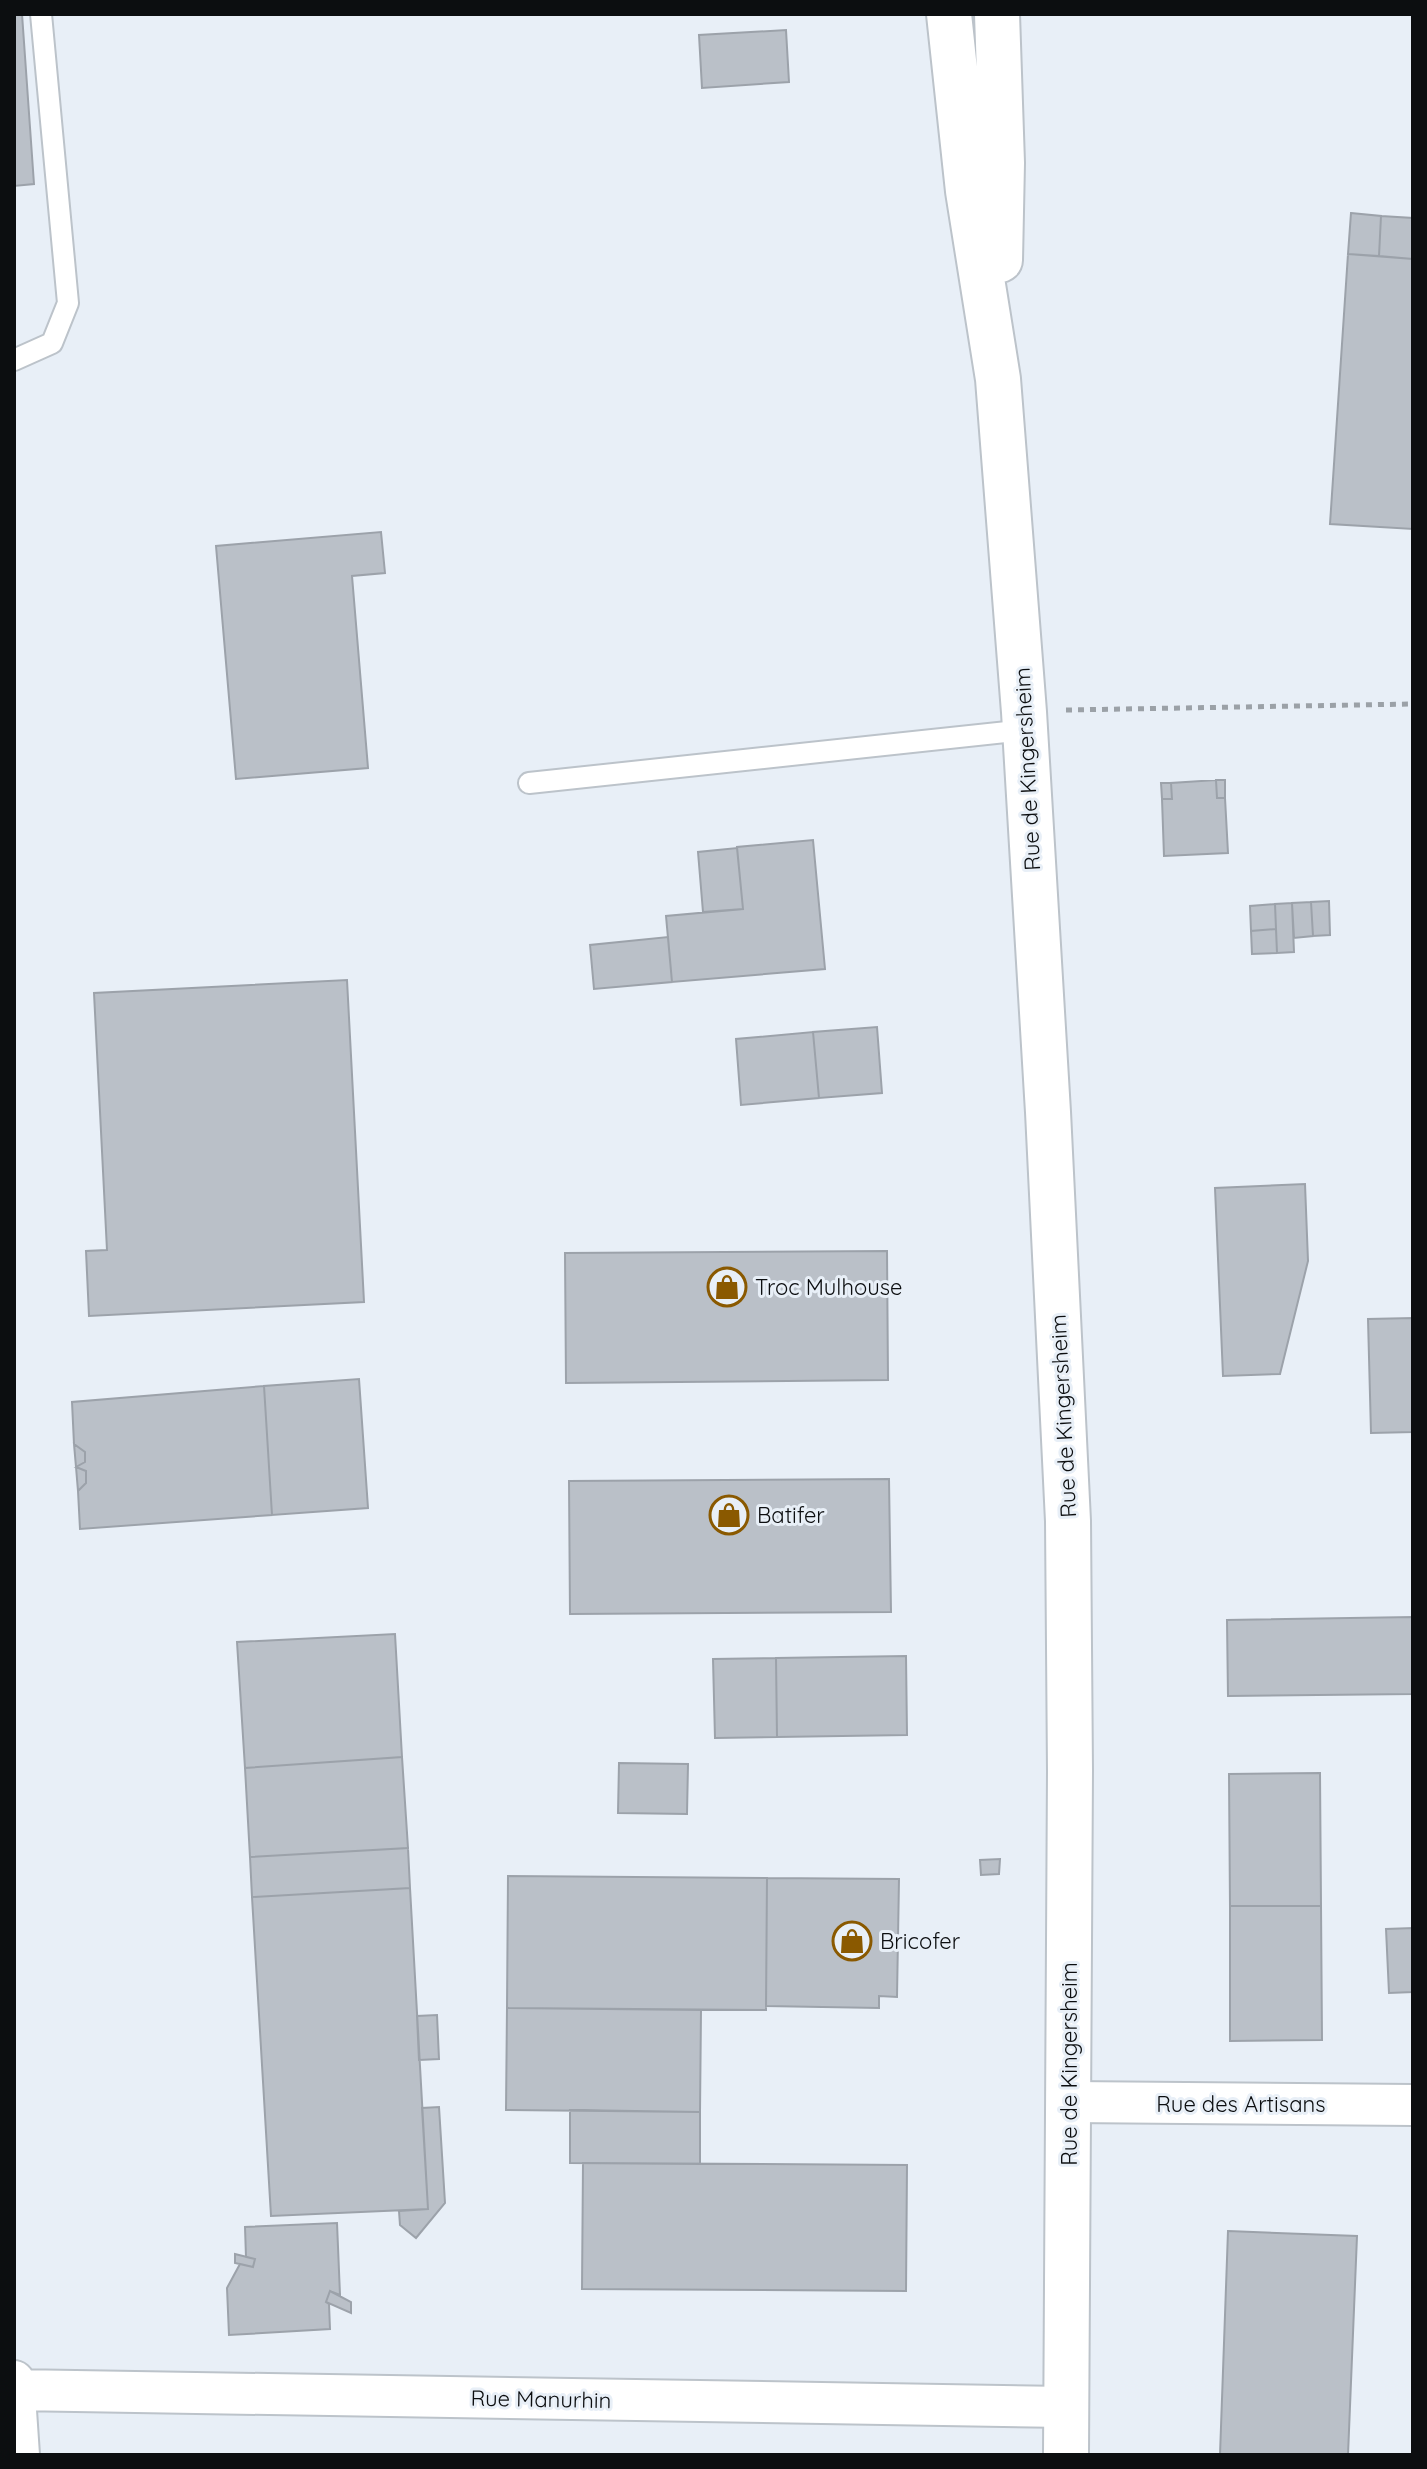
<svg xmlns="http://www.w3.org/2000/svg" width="1427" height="2469" font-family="Quicksand,sans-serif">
<rect width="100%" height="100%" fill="#e8eff7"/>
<!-- building -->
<path fill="#bac0c8" stroke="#9ca2aa" stroke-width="2" d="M 14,14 L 22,14 L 34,184 L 14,186 Z
M 786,30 L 789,82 L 702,88 L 699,35 Z
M 1351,213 L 1381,216 L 1379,256 L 1348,254 Z
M 1381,216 L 1413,218 L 1413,259 L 1379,256 Z
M 1348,254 L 1413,259 L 1413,529 L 1330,524 Z
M 381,532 L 385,573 L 352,576 L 368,768 L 236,779 L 216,546 Z
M 1216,780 L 1225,780 L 1225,798 L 1217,798 Z
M 1216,780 L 1217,798 L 1225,798 L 1228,853 L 1164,856 L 1162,799 L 1172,799 L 1171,783 Z
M 1161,783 L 1171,783 L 1172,799 L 1162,799 Z
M 813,840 L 825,969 L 672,982 L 666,916 L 743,909 L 737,847 Z
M 737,848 L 743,909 L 703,912 L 698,852 Z
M 1329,901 L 1330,935 L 1313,936 L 1311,902 Z
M 1311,902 L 1313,936 L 1294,938 L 1292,903 Z
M 1292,903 L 1294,952 L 1277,953 L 1275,904 Z
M 1275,904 L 1276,929 L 1251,931 L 1250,906 Z
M 1276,929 L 1277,953 L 1252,954 L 1251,931 Z
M 668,937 L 672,982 L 594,989 L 590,945 Z
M 347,980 L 364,1302 L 89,1316 L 86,1251 L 107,1250 L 94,993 Z
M 877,1027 L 882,1093 L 819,1098 L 813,1032 Z
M 813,1032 L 819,1098 L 741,1105 L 736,1039 Z
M 1305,1184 L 1308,1261 L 1280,1374 L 1223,1376 L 1215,1188 Z
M 887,1251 L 888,1380 L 566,1383 L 565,1253 Z
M 1413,1318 L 1413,1432 L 1371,1433 L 1368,1319 Z
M 359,1379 L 368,1508 L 272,1515 L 264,1386 Z
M 264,1386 L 272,1515 L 80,1529 L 78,1491 L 86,1483 L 86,1471 L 76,1467 L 85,1462 L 85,1452 L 74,1444 L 72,1402 Z
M 74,1444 L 85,1452 L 85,1462 L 76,1467 Z
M 76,1467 L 86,1471 L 86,1483 L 78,1491 Z
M 889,1479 L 891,1612 L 570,1614 L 569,1481 Z
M 1413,1617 L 1413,1694 L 1228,1696 L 1227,1620 Z
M 395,1634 L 402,1757 L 245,1768 L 237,1642 Z
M 906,1656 L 907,1735 L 777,1737 L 776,1658 Z
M 776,1658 L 777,1737 L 715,1738 L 713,1659 Z
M 402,1757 L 408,1848 L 250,1857 L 245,1768 Z
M 619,1763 L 688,1764 L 687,1814 L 618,1813 Z
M 1320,1773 L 1321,1906 L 1230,1906 L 1229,1774 Z
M 408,1848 L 410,1888 L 252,1897 L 250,1857 Z
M 1000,1859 L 999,1874 L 981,1875 L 980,1860 Z
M 508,1876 L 767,1878 L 766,2010 L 507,2008 Z
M 767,1878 L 899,1879 L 897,1997 L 879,1996 L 879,2008 L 766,2006 Z
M 410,1888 L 428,2209 L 271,2216 L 252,1897 Z
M 1230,1906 L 1321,1906 L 1322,2040 L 1230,2041 Z
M 1413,1928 L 1413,1992 L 1389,1993 L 1386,1929 Z
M 507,2008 L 701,2010 L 700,2112 L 506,2110 Z
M 437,2015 L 439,2059 L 419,2060 L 417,2016 Z
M 439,2107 L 445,2203 L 416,2238 L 400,2225 L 399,2211 L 428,2209 L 422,2108 Z
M 570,2110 L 700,2112 L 700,2164 L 570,2163 Z
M 583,2163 L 907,2165 L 906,2291 L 582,2289 Z
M 337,2223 L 340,2295 L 330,2291 L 326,2302 L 329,2304 L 330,2329 L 229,2335 L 227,2288 L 240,2264 L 253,2267 L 255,2259 L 246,2257 L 245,2227 Z
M 1228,2231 L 1357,2236 L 1348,2455 L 1220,2455 Z
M 235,2254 L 255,2259 L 253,2267 L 235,2263 Z
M 330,2291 L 351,2302 L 351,2313 L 326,2302 Z"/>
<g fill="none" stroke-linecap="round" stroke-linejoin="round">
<defs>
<path id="lane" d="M 14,360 L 52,343 L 68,303 L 41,14
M 529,783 L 1025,730"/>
<path id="street" d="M 1070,2102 L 1413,2105
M 14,2381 L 19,2455
M 15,2390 L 1066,2407"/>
<path id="secondary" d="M 949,14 L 968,191 L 998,379 L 1024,712 L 1048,1112 L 1068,1521 L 1070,1771 L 1066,2455
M 997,14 L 1002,163 L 1000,260"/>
</defs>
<!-- lane casing -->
<use href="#lane" stroke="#bcc3ca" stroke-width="24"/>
<!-- street casing -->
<use href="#street" stroke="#bcc3ca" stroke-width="44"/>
<!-- secondary casing -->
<use href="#secondary" stroke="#bcc3ca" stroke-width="48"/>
<!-- path -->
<path stroke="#9ba1a7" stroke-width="5" stroke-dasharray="6 6" stroke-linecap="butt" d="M 1066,710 L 1413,704"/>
<!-- lane -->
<use href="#lane" stroke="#fff" stroke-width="20"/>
<!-- street -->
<use href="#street" stroke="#fff" stroke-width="40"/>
<!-- secondary -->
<use href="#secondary" stroke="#fff" stroke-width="44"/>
</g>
<!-- icons -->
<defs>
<symbol id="shop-ring" viewBox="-11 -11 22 22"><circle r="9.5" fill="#e8eff7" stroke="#8a5900" stroke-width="1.5"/><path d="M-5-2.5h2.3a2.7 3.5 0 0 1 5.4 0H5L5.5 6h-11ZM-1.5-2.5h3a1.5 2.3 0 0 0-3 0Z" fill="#8a5900"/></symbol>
</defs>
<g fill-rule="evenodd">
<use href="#shop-ring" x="705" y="1265" width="44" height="44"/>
<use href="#shop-ring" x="707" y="1493" width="44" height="44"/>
<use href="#shop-ring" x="830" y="1919" width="44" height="44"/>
</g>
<g text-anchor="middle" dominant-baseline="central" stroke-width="6" stroke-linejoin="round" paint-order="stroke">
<!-- street labels -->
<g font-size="22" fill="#0c0e10" stroke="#e8eff7">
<text transform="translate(1027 769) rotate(-93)">Rue de Kingersheim</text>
<text transform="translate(1063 1416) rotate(-93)">Rue de Kingersheim</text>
<text transform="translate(1069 2064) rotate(-90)">Rue de Kingersheim</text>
<text x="1241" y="2104">Rue des Artisans</text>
<text transform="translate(541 2399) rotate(1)">Rue Manurhin</text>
</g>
<!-- poi labels -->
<g font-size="22" fill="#0c0e10" stroke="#e8eff7" text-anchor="start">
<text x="755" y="1287">Troc Mulhouse</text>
<text x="757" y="1515">Batifer</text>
<text x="880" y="1941">Bricofer</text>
</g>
</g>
<!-- border -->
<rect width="1427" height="2469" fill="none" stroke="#0c0e10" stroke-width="32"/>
</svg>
